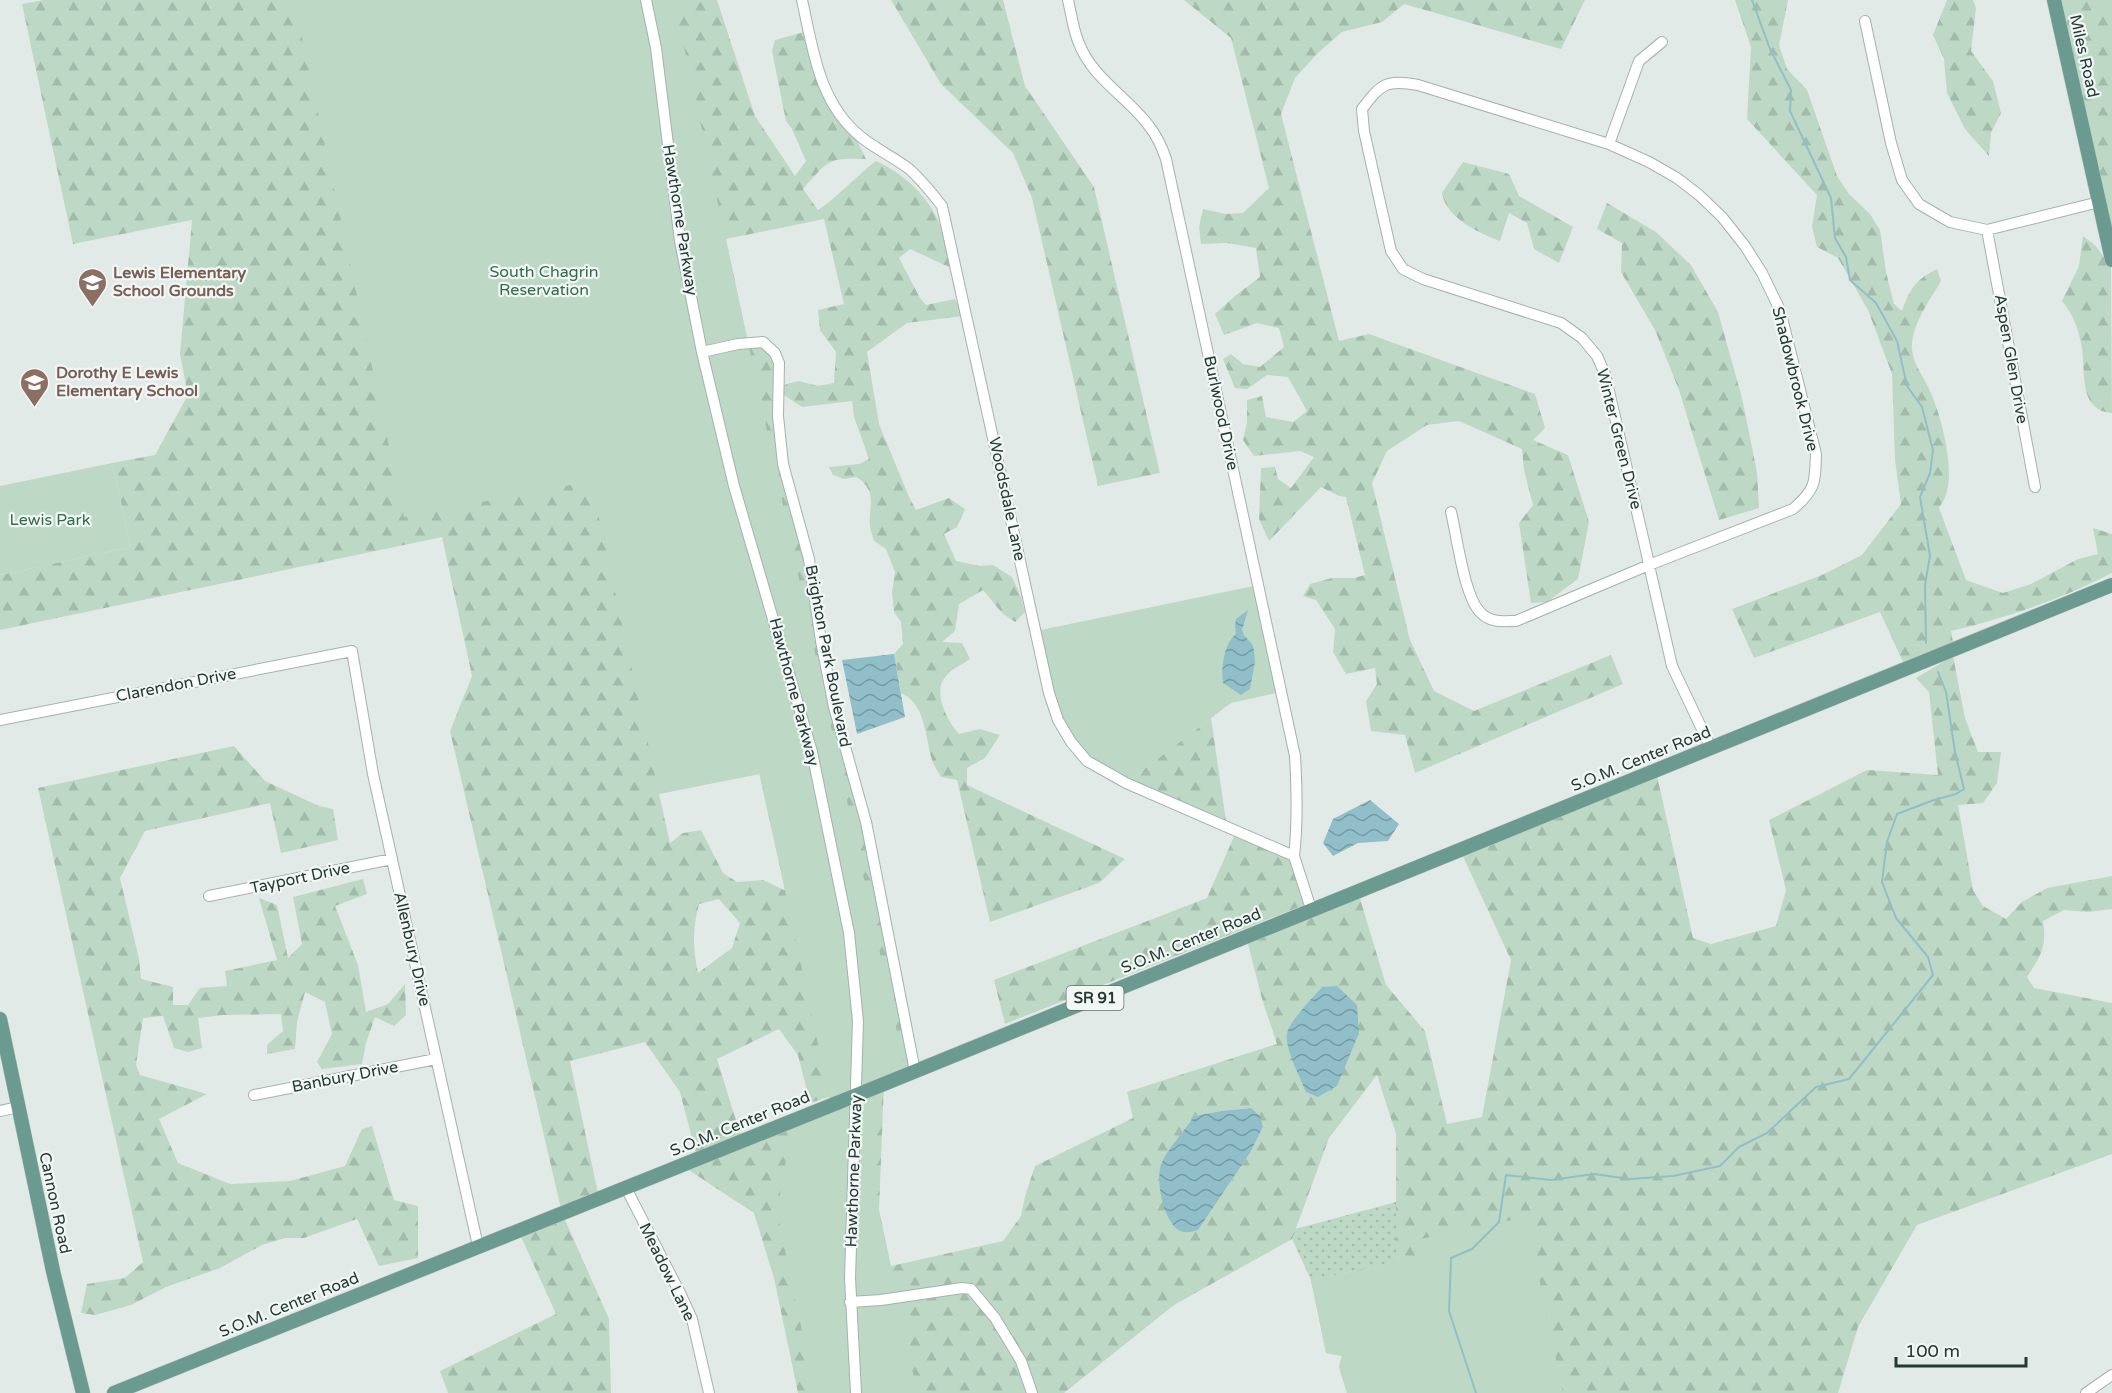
<svg xmlns="http://www.w3.org/2000/svg" width="2112" height="1393" font-family="'Varela Round',sans-serif">
<defs>
<pattern id="grass-dots" width="8" height="8" patternUnits="userSpaceOnUse" patternTransform="scale(1.5)"><rect width="8" height="8" fill="#bdd9c5"/><path d="M2 2h.1M6 6h.1" fill="none" stroke="#a2bbaa" stroke-width="1.8" stroke-linecap="round"/></pattern>
<pattern id="forest-firs" width="22" height="20" patternUnits="userSpaceOnUse" patternTransform="scale(1.5)"><rect width="22" height="20" fill="#bdd9c5"/><path d="M5 1l3.5 6h-7zM16 11l3.5 6h-7z" fill="#a2bbaa"/></pattern>
<pattern id="water-waves" width="16" height="10" patternUnits="userSpaceOnUse" patternTransform="scale(1.5)"><rect width="16" height="10" fill="#90bfc9"/><path d="M0 5q4-4 8 0t8 0" fill="none" stroke="#759ca4"/></pattern>
</defs>
<rect width="100%" height="100%" fill="#e2eae7"/>
<!-- grass -->
<path fill="url(#grass-dots)" d="M 1396,1202 L 1396,1262 L 1311,1280 L 1292,1239 L 1295,1229 Z"/>
<!-- forest -->
<path fill="url(#forest-firs)" fill-rule="evenodd" d="M 43,0 L 717,0 L 755,116 L 795,176 L 806,161 L 792,129 L 786,121 L 772,51 L 775,40 L 804,32 L 814,70 L 832,114 L 857,141 L 866,159 C 827,158 829,160 803,189 L 818,210 C 839,196 856,176 876,161 C 902,173 924,192 937,218 C 944,233 947,252 951,268 L 910,249 L 899,258 L 920,298 L 926,305 L 955,299 L 963,316 L 907,323 L 867,352 L 879,424 L 909,497 L 916,510 L 949,498 L 965,509 L 957,527 L 944,534 L 956,561 L 980,566 L 993,565 L 1012,577 L 1021,597 L 1025,612 L 1015,622 L 1002,613 L 983,590 L 959,604 L 955,631 L 942,642 L 962,643 L 970,659 C 963,664 953,668 947,675 C 931,690 947,721 959,734 L 980,729 L 1000,735 L 985,758 L 967,768 L 967,785 L 1125,859 L 1099,883 L 990,922 L 957,780 L 941,777 C 938,771 934,766 932,760 C 925,737 926,704 901,693 L 894,654 L 903,644 L 901,622 L 894,612 L 892,592 L 895,572 L 886,549 L 874,541 C 873,537 871,532 870,527 C 868,506 879,491 856,477 L 844,479 L 833,475 L 829,467 L 859,464 L 869,459 L 854,417 L 852,401 L 802,407 L 784,395 L 784,385 L 798,381 L 818,386 L 834,383 L 836,352 L 820,330 L 818,310 L 844,304 L 824,219 L 726,239 L 748,342 L 755,341 L 775,353 L 778,417 L 791,494 L 821,641 L 860,794 L 915,1071 L 884,1083 L 879,1210 L 891,1266 L 1003,1241 L 1021,1216 L 1025,1196 L 1035,1166 L 1133,1118 L 1127,1092 L 1277,1044 L 1262,999 L 1246,936 L 1358,892 L 1386,985 L 1425,1031 L 1447,1124 L 1482,1117 L 1511,960 L 1460,850 L 1656,771 L 1693,938 L 1711,944 L 1776,926 L 1786,890 L 1769,820 L 1867,770 L 1938,775 L 1929,692 L 1916,678 L 1953,656 L 1965,718 L 1978,752 L 2001,752 L 1997,783 L 1983,803 L 1958,805 L 1973,890 L 1983,906 L 2006,919 L 2022,902 L 2047,888 L 2112,876 L 2112,909 L 2088,912 L 2064,910 L 2043,921 C 2047,948 2041,955 2027,977 L 2034,988 L 2112,1003 L 2112,1154 L 1917,1225 L 1858,1327 L 1838,1393 L 1347,1393 L 1339,1367 L 1342,1356 L 1326,1353 L 1311,1280 L 1396,1262 L 1396,1134 L 1377,1075 L 1329,1138 L 1292,1239 L 1174,1305 L 1064,1393 L 798,1393 L 774,1278 L 754,1213 L 681,1165 L 697,1158 L 680,1092 L 645,1042 L 570,1061 L 599,1198 L 562,1213 L 609,1319 L 611,1393 L 448,1393 L 440,1371 L 556,1314 L 518,1230 L 562,1213 L 450,731 L 472,676 L 442,537 L 0,630 L 0,575 L 131,547 L 112,463 L 155,455 L 188,395 L 180,354 L 192,220 L 73,244 L 22,4 ZM 759,773 L 785,890 L 784,890 L 763,880 L 737,882 L 723,873 L 701,830 L 683,833 L 670,843 L 659,794 ZM 719,899 L 740,923 L 732,948 L 698,973 C 693,949 692,929 699,904 ZM 779,1029 L 798,1055 L 810,1103 L 829,1097 L 831,1105 L 742,1140 L 717,1059 ZM 1251,1108 L 1263,1127 L 1250,1153 L 1198,1230 L 1161,1163 L 1194,1116 L 1221,1111 Z
M 891,0 L 1003,0 L 1025,86 L 1094,187 L 1160,473 L 1098,486 L 1032,198 L 1013,153 L 941,84 Z
M 1184,0 L 1585,0 L 1561,49 L 1404,4 L 1382,22 L 1342,32 L 1318,53 L 1295,78 L 1281,114 L 1339,341 L 1369,334 L 1535,394 L 1545,428 L 1533,440 L 1568,455 L 1589,522 L 1578,579 L 1547,602 L 1531,603 L 1519,523 L 1533,505 L 1524,470 L 1522,449 L 1459,421 L 1427,425 L 1387,451 L 1372,483 L 1410,640 L 1434,691 L 1474,711 L 1611,655 L 1623,684 L 1415,773 L 1405,735 L 1371,731 L 1366,701 L 1377,684 L 1375,668 L 1346,674 L 1333,652 L 1335,629 L 1316,600 L 1303,596 L 1310,584 L 1332,578 L 1354,578 L 1365,575 L 1346,497 L 1339,496 L 1321,487 L 1269,541 L 1259,519 L 1261,468 L 1275,467 L 1278,479 L 1291,488 L 1314,457 L 1300,451 L 1254,456 L 1243,440 L 1247,422 L 1247,400 L 1262,396 L 1266,417 L 1293,422 L 1307,411 L 1288,377 L 1267,375 L 1247,389 L 1235,388 L 1223,359 L 1231,354 L 1243,364 L 1260,367 L 1284,347 L 1279,328 L 1257,323 L 1224,335 L 1215,314 L 1235,296 L 1260,277 L 1256,248 L 1227,243 L 1201,244 L 1199,227 L 1203,209 L 1226,214 L 1243,213 L 1269,188 L 1231,38 Z
M 1735,0 L 1788,0 L 1779,45 L 1787,69 L 1807,90 L 1837,176 L 1849,194 L 1870,214 L 1880,230 L 1886,272 L 1894,304 L 1902,311 C 1910,289 1915,280 1937,269 L 1941,281 C 1930,300 1911,325 1912,349 C 1913,364 1924,377 1930,391 C 1941,415 1954,465 1947,491 C 1946,497 1942,503 1939,508 L 1966,580 L 2003,593 L 2031,584 L 2078,559 L 2098,554 L 2093,528 L 2112,534 L 2112,573 C 2062,599 2006,618 1951,631 L 1953,642 L 1903,662 L 1880,612 L 1754,658 L 1732,609 L 1822,575 L 1862,555 L 1901,504 L 1895,460 L 1892,374 L 1868,310 L 1838,258 L 1817,247 L 1812,227 L 1817,195 L 1747,119 L 1751,47 Z
M 1947,0 L 1973,0 L 1976,8 L 1971,51 L 1993,81 L 2001,113 L 1991,133 L 1989,156 L 1965,129 L 1947,93 L 1944,59 L 1933,35 Z
M 2054,0 L 2112,0 L 2112,260 Z
M 1463,162 L 1509,174 L 1519,196 L 1573,227 L 1559,263 L 1534,249 L 1527,223 L 1509,213 L 1500,241 C 1479,233 1446,218 1442,193 Z
M 1607,203 L 1656,232 L 1691,265 L 1718,312 L 1742,398 L 1757,472 L 1759,508 L 1719,520 L 1679,390 L 1655,330 L 1621,272 L 1622,243 L 1597,229 Z
M 2083,236 L 2095,245 L 2111,267 L 2112,413 C 2076,410 2087,368 2081,343 C 2077,325 2073,315 2062,301 L 2079,266 Z
M 1211,718 L 1227,828 L 1126,783 Z
M 234,746 L 265,781 L 319,806 L 333,809 L 338,840 L 281,853 L 270,803 L 145,831 L 120,878 L 139,959 L 141,979 L 173,987 L 173,1005 L 188,1005 L 200,988 L 227,986 L 225,971 L 277,960 L 259,898 L 277,905 L 288,958 L 302,944 L 293,897 L 363,879 L 367,894 L 335,906 L 358,965 L 366,1012 L 388,1004 L 405,984 L 406,1015 L 394,1026 L 375,1017 L 366,1043 L 362,1064 L 322,1069 L 317,1062 L 332,1034 L 325,1002 L 305,992 L 297,1022 L 295,1049 L 267,1054 L 267,1045 L 283,1031 L 281,1014 L 223,1015 L 198,1018 L 202,1048 L 188,1052 L 174,1048 L 163,1016 L 143,1018 L 136,1065 L 140,1075 L 207,1094 L 159,1119 L 178,1163 L 230,1184 L 290,1181 L 345,1166 L 362,1129 L 372,1126 L 394,1200 L 418,1206 L 418,1258 L 379,1266 L 357,1219 L 304,1238 L 285,1238 L 262,1245 L 220,1268 L 166,1287 L 131,1305 L 95,1315 L 81,1313 L 87,1284 L 125,1278 L 143,1262 L 38,788 Z
M 1236,832 L 1294,856 L 1309,903 L 1005,1024 L 994,980 L 1207,898 Z"/>
<!-- green -->
<path fill="#bdd9c5" d="M 294,0 L 674,0 L 906,1074 L 885,1083 L 871,1173 L 917,1393 L 815,1393 L 777,1212 L 793,1120 L 831,1104 L 760,774 L 659,794 L 591,481 L 404,517 Z
M 112,463 L 131,547 L 0,575 L 0,486 Z
M 1258,585 L 1281,692 L 1231,703 L 1126,783 L 1087,761 L 1058,720 L 1036,631 Z
M 1526,1217 L 1563,1393 L 1347,1393 L 1339,1367 L 1342,1356 L 1326,1353 L 1311,1280 L 1414,1259 L 1416,1254 L 1416,1240 Z"/>
<!-- water -->
<path fill="url(#water-waves)" d="M 1248,610 L 1242,630 L 1244,635 L 1252,644 L 1254,650 L 1255,662 L 1250,689 L 1241,695 L 1223,683 C 1221,668 1224,643 1236,634 L 1235,625 L 1236,619 Z
M 894,654 L 905,717 L 857,734 L 842,660 Z
M 1370,800 L 1399,824 L 1388,841 L 1358,843 L 1333,856 L 1323,843 L 1333,819 Z
M 1337,986 L 1357,1005 L 1359,1033 L 1337,1086 L 1318,1097 L 1306,1092 C 1301,1079 1284,1047 1287,1033 C 1290,1021 1313,997 1322,987 Z
M 1251,1108 L 1260,1116 L 1263,1127 L 1250,1153 L 1198,1230 C 1194,1231 1188,1233 1184,1232 C 1164,1229 1154,1178 1162,1162 C 1168,1149 1185,1130 1194,1116 L 1221,1111 Z"/>
<g fill="none" stroke-linecap="round" stroke-linejoin="round">
<!-- stream -->
<path stroke="#90bfc9" stroke-width="2" d="M 1752,0 L 1770,49 L 1791,90 L 1790,111 L 1831,198 L 1835,238 L 1846,257 L 1850,280 L 1876,303 L 1897,341 L 1907,386 L 1922,407 L 1933,450 L 1930,473 L 1920,497 L 1930,556 L 1925,585 L 1926,643
M 1476,1393 L 1449,1311 L 1451,1258 L 1472,1249 L 1499,1222 L 1506,1175 L 1551,1180 L 1594,1174 L 1630,1179 L 1673,1176 L 1720,1166 L 1739,1147 L 1767,1133 L 1816,1087 L 1849,1079 L 1933,975 L 1928,957 L 1896,918 L 1882,882 L 1887,842 L 1897,814 L 1934,800 L 1956,794 L 1964,789 L 1955,752 L 1946,692 L 1938,672"/>
<defs>
<path id="minor" d="M 646,0 L 656,48 L 680,241 L 702,352 L 734,486 L 812,752 L 849,933 L 858,1021 L 850,1278 L 856,1393
M 802,0 C 813,50 819,103 861,137 C 876,149 893,157 908,168 C 921,179 931,192 942,206 L 1049,693 L 1058,720 L 1071,742 L 1087,761 L 1126,783 L 1294,856 L 1311,909
M 1068,0 C 1071,13 1073,28 1078,41 C 1092,79 1127,96 1149,126 C 1157,136 1162,147 1166,159 L 1295,756 C 1297,790 1298,823 1294,856
M 1865,21 L 1891,143 L 1902,180 L 1919,204 L 1950,222 L 1987,230 L 2099,202
M 1609,144 L 1639,61 L 1662,42
M 1987,230 L 2035,487
M 702,352 L 738,344 L 763,342 L 775,353 L 779,363 L 778,416 L 783,464 L 809,559 L 821,641 L 834,707 L 866,822 L 915,1071
M 1451,512 C 1457,536 1464,597 1481,613 C 1491,623 1503,621 1516,621 L 1649,565 L 1793,509 C 1816,489 1815,483 1816,454 L 1780,310 L 1762,273 L 1745,246 L 1722,217 L 1699,195 L 1677,178 L 1649,162 L 1609,144 L 1418,85 C 1386,79 1381,84 1362,109 L 1364,131 L 1391,251 L 1403,269 L 1423,279 L 1561,323 L 1582,338 L 1597,356 L 1605,374 L 1647,555 L 1649,565 L 1672,666 L 1711,748
M 0,720 L 352,651 L 373,774 L 478,1246
M 209,896 L 392,859
M 254,1095 L 436,1059
M 0,1111 L 18,1107
M 626,1188 L 681,1295 L 692,1319 L 709,1393
M 850,1302 L 881,1300 L 962,1288 L 971,1289 L 995,1318 L 1021,1361 L 1032,1393
M 2086,1393 L 2112,1375"/>
<path id="major" d="M 2054,0 L 2112,260
M 0,1019 L 53,1271 L 83,1393
M 114,1393 L 837,1103 L 2112,585"/>
</defs>
<!-- minor casing -->
<use href="#minor" stroke="#a5b1ae" stroke-width="12"/>
<!-- major casing -->
<use href="#major" stroke="#bdc4c2" stroke-width="15"/>
<!-- minor -->
<use href="#minor" stroke="#fff" stroke-width="10"/>
<!-- major -->
<use href="#major" stroke="#6b9b90" stroke-width="14"/>
</g>
<!-- icons -->
<defs>
<symbol id="school-pin" viewBox="-11 -11 22 30"><path d="M0 17L-7.5 6A9.5 9.5 0 1 1 7.5 6Z" fill="#8d6e63" stroke="#f2f7f5"/><path d="M0-5L7-2L0 1L-7-2ZM-4 1L0 2.5L4 1V4Q0 6-4 4Z" fill="#fff"/></symbol>
</defs>
<g fill-rule="evenodd">
<use href="#school-pin" x="76" y="266" width="33" height="45"/>
<use href="#school-pin" x="18" y="366" width="33" height="45"/>
</g>
<g text-anchor="middle" dominant-baseline="central" stroke-width="4.5" stroke-linejoin="round" paint-order="stroke">
<!-- shield labels -->
<rect fill="#f2f7f5" stroke="#62726e" stroke-width="1.5" x="1066.5" y="986" width="57" height="24" rx="4.5"/>
<g font-size="15" font-weight="bold" fill="#243934">
<text x="1095" y="998">SR 91</text>
</g>
<!-- street labels -->
<g font-size="16" fill="#243934" stroke="#f2f7f5">
<text transform="translate(2084 56) rotate(77)">Miles Road</text>
<text transform="translate(680 220) rotate(81)">Hawthorne Parkway</text>
<text transform="translate(2011 359) rotate(80)">Aspen Glen Drive</text>
<text transform="translate(1795 379) rotate(76)">Shadowbrook Drive</text>
<text transform="translate(1221 413) rotate(78)">Burlwood Drive</text>
<text transform="translate(1619 439) rotate(76)">Winter Green Drive</text>
<text transform="translate(1007 499) rotate(78)">Woodsdale Lane</text>
<text transform="translate(828 656) rotate(79)">Brighton Park Boulevard</text>
<text transform="translate(176 685) rotate(-11)">Clarendon Drive</text>
<text transform="translate(794 692) rotate(75)">Hawthorne Parkway</text>
<text transform="translate(1641 759) rotate(-22)">S.O.M. Center Road</text>
<text transform="translate(300 878) rotate(-12)">Tayport Drive</text>
<text transform="translate(1191 941) rotate(-22)">S.O.M. Center Road</text>
<text transform="translate(412 949) rotate(77)">Allenbury Drive</text>
<text transform="translate(345 1077) rotate(-11)">Banbury Drive</text>
<text transform="translate(740 1124) rotate(-22)">S.O.M. Center Road</text>
<text transform="translate(854 1171) rotate(-88)">Hawthorne Parkway</text>
<text transform="translate(55 1203) rotate(78)">Cannon Road</text>
<text transform="translate(667 1272) rotate(64)">Meadow Lane</text>
<text transform="translate(289 1305) rotate(-22)">S.O.M. Center Road</text>
</g>
<!-- park labels -->
<g font-size="16" fill="#336b4a" stroke="#f2f7f5">
<text x="544" y="272">South Chagrin<tspan x="544" dy="18">Reservation</tspan></text>
<text x="50" y="520">Lewis Park</text>
</g>
<!-- education labels -->
<g font-size="16" font-weight="bold" fill="#785e54" stroke="#f2f7f5" text-anchor="start">
<text x="113" y="273">Lewis Elementary<tspan x="113" dy="18">School Grounds</tspan></text>
<text x="56" y="373">Dorothy E Lewis<tspan x="56" dy="18">Elementary School</tspan></text>
</g>
</g>
<!-- scale -->
<path d="M1896 1357v9h130v-9" fill="none" stroke="#243934" stroke-width="3"/>
<text x="1905" y="1357" font-size="18" fill="#243934" stroke="#f2f7f5" stroke-width="4.5" paint-order="stroke">100 m</text>
</svg>
